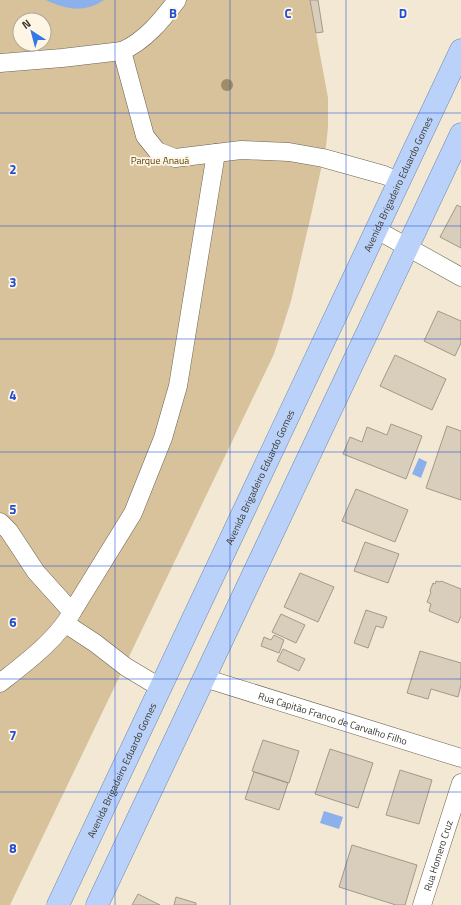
<svg xmlns="http://www.w3.org/2000/svg" width="461" height="905" font-family="'Titillium Web',sans-serif">
<rect width="100%" height="100%" fill="#f2e8d4"/>
<!-- green -->
<path fill="#d7c29b" fill-rule="evenodd" d="M 0,0 L 310,0 L 328,98 L 328,127 L 326,146 L 311,215 L 291,301 L 274,354 L 10,905 L 0,905 ZM 20,20 L 44,20 L 44,44 L 20,44 Z"/>
<!-- water -->
<path fill="#8cb0eb" d="M 46,0 L 104,0 C 85,13 66,10 46,0 Z
M 419,458 L 427,462 L 421,478 L 412,474 Z
M 324,811 L 343,817 L 339,829 L 320,823 Z"/>
<!-- building -->
<path fill="#d9cebb" stroke="#a39987" d="M 310,0 L 318,0 L 323,32 L 316,33 Z
M 457,205 L 461,207 L 461,248 L 440,237 Z
M 438,311 L 461,321 L 461,343 L 455,356 L 424,341 Z
M 395,355 L 446,379 L 432,410 L 380,386 Z
M 391,424 L 422,436 L 406,479 L 343,454 L 350,437 L 362,442 L 367,427 L 387,435 Z
M 447,426 L 461,431 L 461,500 L 426,488 Z
M 356,489 L 408,510 L 395,542 L 342,521 Z
M 365,542 L 399,554 L 388,583 L 354,571 Z
M 300,573 L 334,587 L 318,622 L 284,607 Z
M 436,581 L 440,582 L 441,581 L 461,589 L 461,616 L 458,623 L 429,611 L 431,604 L 427,602 L 431,592 L 430,591 L 433,583 L 435,584 Z
M 366,610 L 387,617 L 383,628 L 376,626 L 368,648 L 354,643 Z
M 281,614 L 305,625 L 296,643 L 272,632 Z
M 274,635 L 284,640 L 279,653 L 261,646 L 264,637 L 271,640 Z
M 283,649 L 305,659 L 299,671 L 277,661 Z
M 420,651 L 461,663 L 461,685 L 458,697 L 431,689 L 428,699 L 407,693 Z
M 263,740 L 299,751 L 289,783 L 252,771 Z
M 330,749 L 373,763 L 358,808 L 315,794 Z
M 400,770 L 432,780 L 419,824 L 386,815 Z
M 254,772 L 288,783 L 279,810 L 245,799 Z
M 352,845 L 417,865 L 405,905 L 396,905 L 339,887 Z
M 138,894 L 160,905 L 132,905 Z
M 176,897 L 196,903 L 196,905 L 174,905 Z"/>
<g fill="none" stroke-linecap="round" stroke-linejoin="round">
<defs>
<g id="minor">
<path d="M 122,51 L 145,136 L 157,151 L 175,158 L 241,150 L 289,152 L 323,158 L 384,175 L 399,181"/>
<path d="M 0,63 L 62,58 L 122,51 C 145,41 162,20 177,0"/>
<path d="M 377,230 L 461,277"/>
<path d="M 0,522 L 9,531 L 36,572 L 72,612"/>
<path d="M 66,624 L 95,643 L 126,667 L 161,688"/>
<path id="s1" d="M 204,678 L 461,758"/>
<path d="M 0,683 C 24,664 58,639 72,612 L 133,513 L 163,438 L 178,386 L 216,153"/>
<path id="s2" d="M 422,905 L 461,783"/>
</g>
<g id="major">
<path id="s3" d="M 58,905 L 461,50"/>
<path d="M 97,905 L 461,134"/>
</g>
</defs>
<!-- minor casing -->
<use href="#minor" stroke="#6b6251" stroke-width="19"/>
<!-- major casing -->
<use href="#major" stroke="#6f88af" stroke-width="23"/>
<!-- minor -->
<use href="#minor" stroke="#fff" stroke-width="18"/>
<!-- major -->
<use href="#major" stroke="#bad2f9" stroke-width="22"/>
</g>
<!-- trees -->
<circle fill="#9e8d67" cx="227" cy="85" r="6"/>
<!-- grid -->
<path fill="none" stroke="#1d4ed8" stroke-width="1" stroke-opacity="0.55" d="M 115,0 L 115,905M 230,0 L 230,905M 346,0 L 346,905M 0,113 L 461,113M 0,226 L 461,226M 0,339 L 461,339M 0,452 L 461,452M 0,566 L 461,566M 0,679 L 461,679M 0,792 L 461,792"/>
<g text-anchor="middle" dominant-baseline="central" stroke-width="3.5" stroke-linejoin="round" paint-order="stroke">
<!-- park labels -->
<g font-size="10" fill="#5a430d" stroke="#fef5e5">
<text x="160" y="160">Parque Anauá</text>
</g>
<!-- street labels -->
<g font-size="10" fill="#3a362e" stroke="#fef5e5">
<text stroke="none"><textPath href="#s3" startOffset="797">Avenida Brigadeiro Eduardo Gomes</textPath></text>
<text stroke="none"><textPath href="#s3" startOffset="473">Avenida Brigadeiro Eduardo Gomes</textPath></text>
<text stroke="none"><textPath href="#s1" startOffset="135">Rua Capitão Franco de Carvalho Filho</textPath></text>
<text stroke="none"><textPath href="#s3" startOffset="149">Avenida Brigadeiro Eduardo Gomes</textPath></text>
<text stroke="none"><textPath href="#s2" startOffset="52">Rua Homero Cruz</textPath></text>
</g>
</g>
<g font-size="13" text-anchor="middle" font-weight="bold" fill="#1d4ed8" stroke="#fef5e5" stroke-width="3.5" stroke-linejoin="round" paint-order="stroke">
<text x="173" y="18">B</text>
<text x="288" y="18">C</text>
<text x="403" y="18">D</text>
<text x="13" y="174">2</text>
<text x="13" y="287">3</text>
<text x="13" y="400">4</text>
<text x="13" y="514">5</text>
<text x="13" y="627">6</text>
<text x="13" y="740">7</text>
<text x="13" y="853">8</text>
</g>
<!-- north arrow -->
<g transform="translate(32 32) rotate(324)"><circle r="19" fill="#fef5e5" stroke="#b0a99c"/>
<path d="M0-3L7 15L0 10L-7 15Z" fill="#3478e5"/>
<text y="-6" font-size="11" font-weight="bold" text-anchor="middle" fill="#3a362e">N</text>
</g>
</svg>
